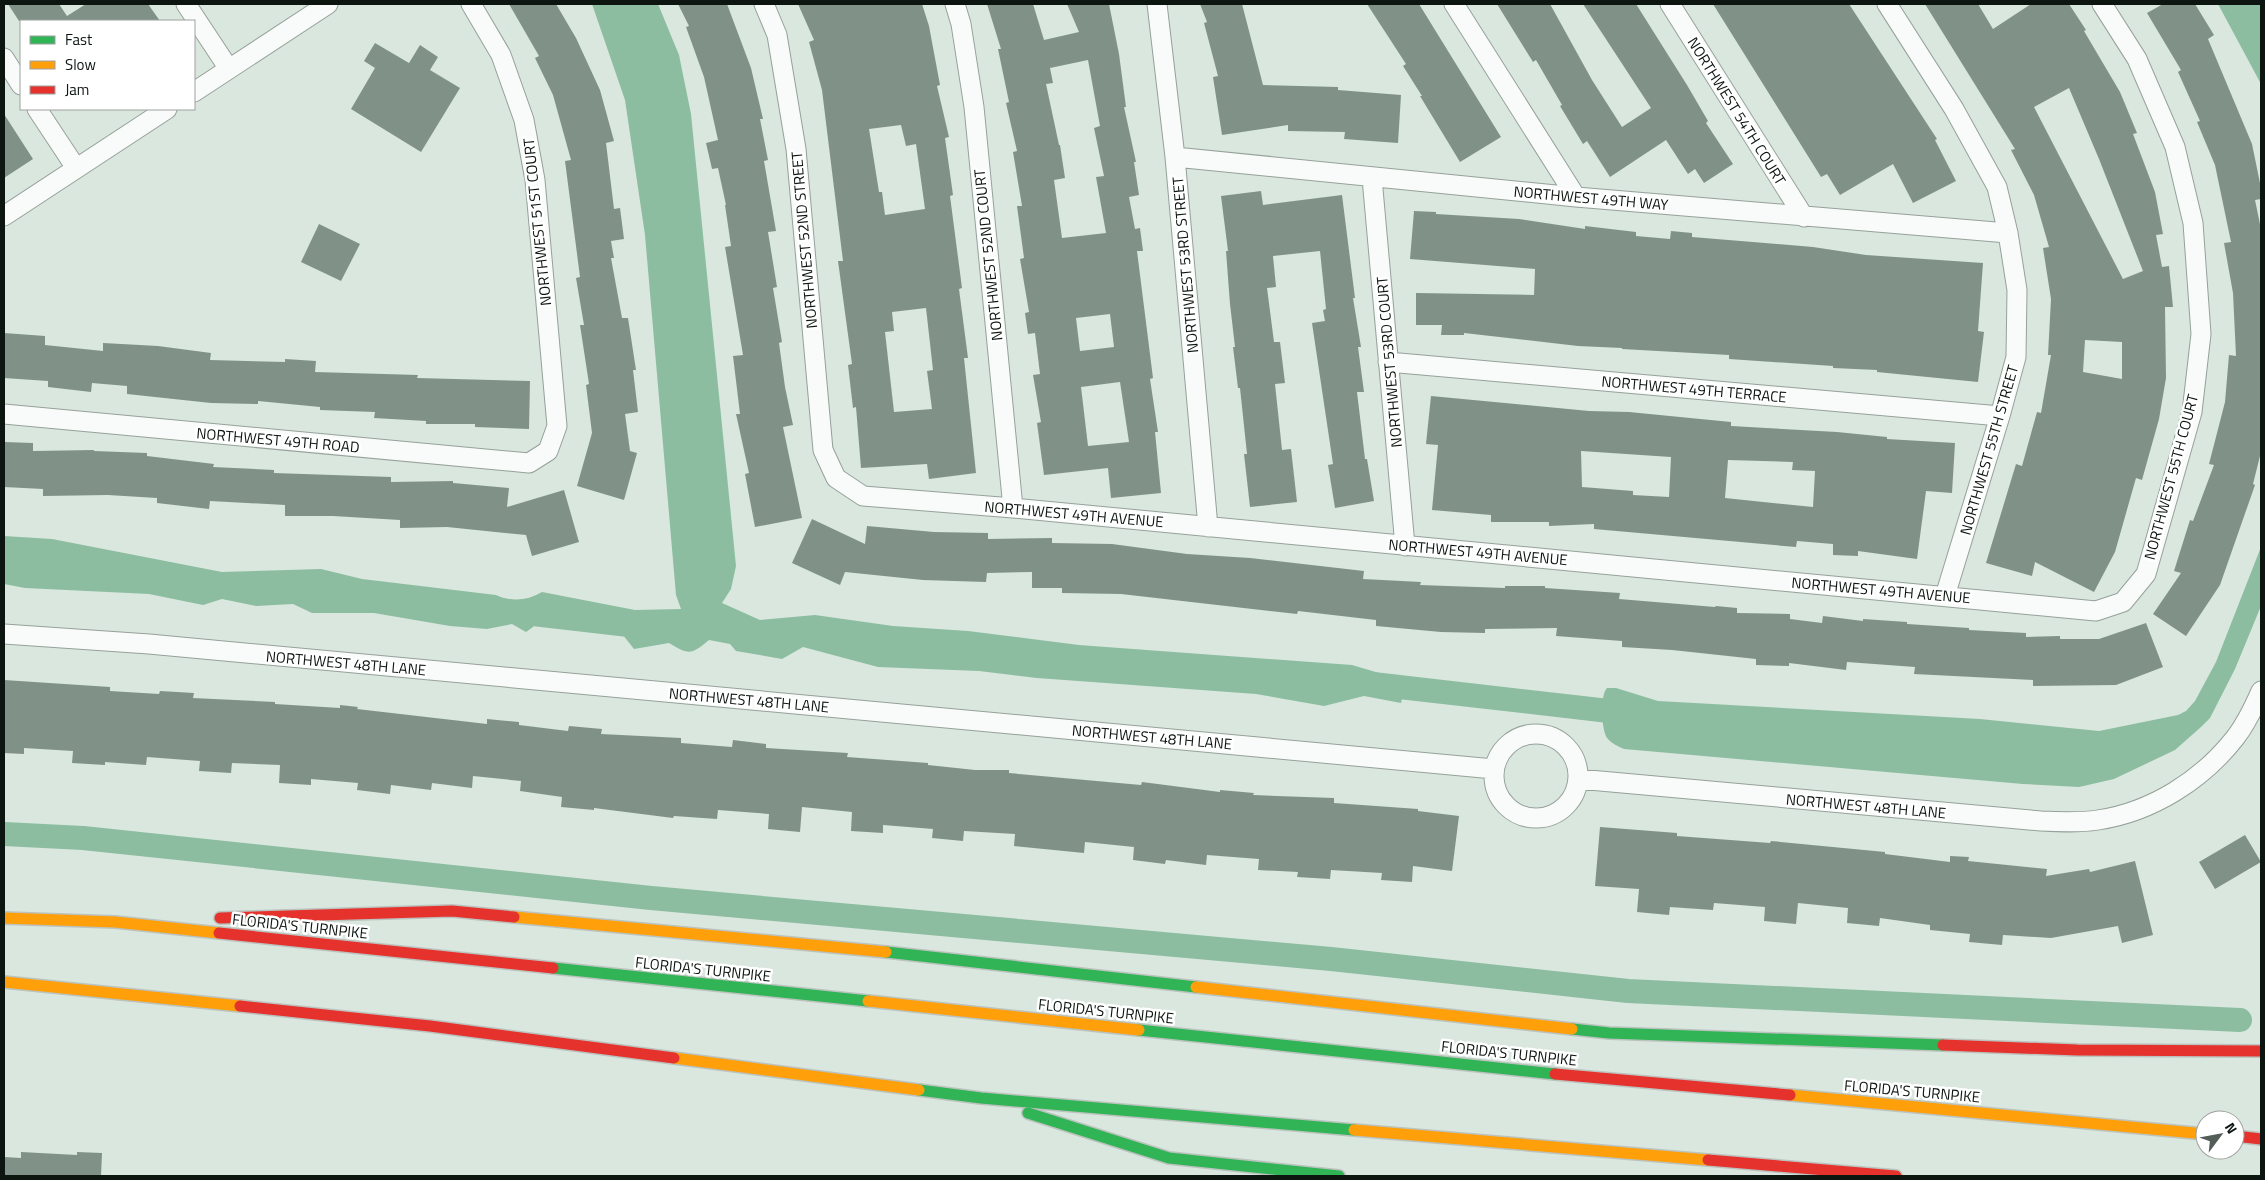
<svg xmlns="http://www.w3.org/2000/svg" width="2265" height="1180" font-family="'Titillium Web',sans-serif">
<rect width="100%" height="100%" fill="#d9e7de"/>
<!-- water -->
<path fill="#8dbda0" d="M 592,4 L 658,4 L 679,55 L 691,114 L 736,566 L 731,589 L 722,603 L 760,620 L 815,615 L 893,626 L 968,631 L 1079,645 L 1352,665 L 1406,681 L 1401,703 L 1364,696 L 1324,706 L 1256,694 L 1037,678 L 979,671 L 878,667 L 803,647 L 782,659 L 736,651 L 730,644 L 709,640 C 691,655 689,655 669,643 L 634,649 L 608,616 L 541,604 L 533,627 L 526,632 L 512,624 L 487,629 L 450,626 L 374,613 L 312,613 L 293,604 L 256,606 L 222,599 L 203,605 L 149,594 L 25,588 L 4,584 L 4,536 L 52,539 L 222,572 L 321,569 L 362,579 L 496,595 C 511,602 527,601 542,592 L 635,610 L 681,609 L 676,595 L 645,235 L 625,100 Z
M 2218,4 L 2261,4 L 2261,84 Z
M 2261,547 L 2261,606 L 2235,669 L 2210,718 L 2201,727 L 2175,750 L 2114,779 L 2079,787 L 2023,784 L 1624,749 C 1617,746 1611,743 1607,738 C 1601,729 1600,695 1607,688 L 1616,688 L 1658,701 L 1980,719 L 2099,731 L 2178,715 L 2186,711 L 2195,701 L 2216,662 Z"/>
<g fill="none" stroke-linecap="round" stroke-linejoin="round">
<!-- canal -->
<path stroke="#8dbda0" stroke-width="24" d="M 506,611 L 646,627
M 1373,684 L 1635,714
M 4,834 L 83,838 L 651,898 L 1331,959 L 1628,991 L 2240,1020"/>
</g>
<!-- building -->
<path fill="#809288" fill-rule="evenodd" d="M 8,4 L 59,4 L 67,16 L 86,4 L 148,4 L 160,21 L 19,21 Z
M 509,4 L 556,4 L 576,38 L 600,90 L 614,141 L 606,143 L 614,209 L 620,208 L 624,239 L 611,241 L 614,258 L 611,258 L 622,318 L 628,318 L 636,370 L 633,370 L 638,412 L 625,414 L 630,451 L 637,453 L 624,500 L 577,486 L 592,433 L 586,385 L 589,384 L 580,325 L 584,325 L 576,278 L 580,277 L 565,161 L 571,160 L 553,95 L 535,58 L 539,56 Z
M 678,4 L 727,4 L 751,68 L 763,119 L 760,119 L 768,160 L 764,161 L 776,231 L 768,232 L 777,287 L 773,288 L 782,342 L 779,343 L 785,387 L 793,425 L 783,427 L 802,518 L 755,527 L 745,474 L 749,473 L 736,414 L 740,414 L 733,356 L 743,355 L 725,247 L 731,246 L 725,205 L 726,205 L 718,168 L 712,169 L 706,143 L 718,140 L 704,77 L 686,27 L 689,26 Z
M 798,4 L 922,4 L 929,26 L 940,85 L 937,86 L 949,137 L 945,138 L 953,195 L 950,196 L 962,288 L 959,289 L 968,358 L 964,358 L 976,473 L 929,479 L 927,464 L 861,468 L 856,407 L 853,408 L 848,365 L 852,364 L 838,261 L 843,261 L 822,90 L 809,42 L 814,40 ZM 901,125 L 906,146 L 916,144 L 925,209 L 885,215 L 882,192 L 879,192 L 869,129 ZM 926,308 L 933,370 L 927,371 L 932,409 L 894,412 L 885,332 L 894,331 L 892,312 Z
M 987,4 L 1033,4 L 1044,40 L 1079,32 L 1067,4 L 1109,4 L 1119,54 L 1126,107 L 1124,107 L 1136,162 L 1134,162 L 1139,195 L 1129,197 L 1135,229 L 1140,228 L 1143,251 L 1137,251 L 1153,378 L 1150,379 L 1158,432 L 1155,432 L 1161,493 L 1111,498 L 1108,468 L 1044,475 L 1037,423 L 1041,422 L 1033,375 L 1040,374 L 1035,333 L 1028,334 L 1025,313 L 1029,312 L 1020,259 L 1024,258 L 1017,206 L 1022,206 L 1013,152 L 1017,151 L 1006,103 L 1009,102 L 998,49 L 1001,49 ZM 1088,60 L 1100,126 L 1094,128 L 1104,176 L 1096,177 L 1106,233 L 1062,238 L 1054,180 L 1065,178 L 1060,145 L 1059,145 L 1046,84 L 1053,83 L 1050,68 ZM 1110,314 L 1114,347 L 1080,351 L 1076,318 ZM 1120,382 L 1129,442 L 1088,446 L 1081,387 Z
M 1200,4 L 1242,4 L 1263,85 L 1338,87 L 1338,90 L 1401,95 L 1398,143 L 1344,139 L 1345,132 L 1288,131 L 1288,125 L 1222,135 L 1213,77 L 1218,76 L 1204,23 L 1207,22 Z
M 1367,4 L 1419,4 L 1501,137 L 1460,162 L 1420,96 L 1422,96 L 1403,66 L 1406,64 Z
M 1497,4 L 1550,4 L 1592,80 L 1622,127 L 1651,108 L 1583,4 L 1636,4 L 1687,85 L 1708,121 L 1706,123 L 1733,164 L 1704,183 L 1695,169 L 1688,174 L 1666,140 L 1610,177 L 1587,141 L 1583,144 L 1560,106 L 1562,105 L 1536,60 L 1533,62 Z
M 1713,4 L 1849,4 L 1937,139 L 1935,140 L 1956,181 L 1913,203 L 1893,164 L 1840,195 L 1827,174 L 1821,177 Z
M 1925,4 L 1978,4 L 1993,29 L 2031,4 L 2069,4 L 2086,30 L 2084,31 L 2120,92 L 2137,133 L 2133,134 L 2155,192 L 2163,234 L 2156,235 L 2162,267 L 2169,266 L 2173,307 L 2165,307 L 2166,378 L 2159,419 L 2142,480 L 2136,478 L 2115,552 L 2094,592 L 2035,562 L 2032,576 L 1986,563 L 2016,464 L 2022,466 L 2037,412 L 2041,413 L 2051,355 L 2048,355 L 2051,299 L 2043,248 L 2049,247 L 2034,195 L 2011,150 L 2015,149 ZM 2069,88 L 2099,159 L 2143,271 L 2123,279 L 2034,107 ZM 2085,340 L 2122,342 L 2122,379 L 2083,372 Z
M 2163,4 L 2195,4 L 2214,35 L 2208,39 L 2252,144 L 2261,188 L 2261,199 L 2255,200 L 2261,229 L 2261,452 L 2253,484 L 2255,485 L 2220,585 L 2186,636 L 2153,614 L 2181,573 L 2174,571 L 2190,520 L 2193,521 L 2214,465 L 2209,464 L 2225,402 L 2229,355 L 2236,356 L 2233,293 L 2224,243 L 2231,242 L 2215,165 L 2197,122 L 2200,121 L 2178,72 L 2181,70 L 2147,13 Z
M 375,43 L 409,63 L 420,45 L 438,57 L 430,70 L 460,88 L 421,152 L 351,109 L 375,68 L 364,61 Z
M 4,114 L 33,159 L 4,178 Z
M 1261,191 L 1263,205 L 1342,195 L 1355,298 L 1353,298 L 1361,347 L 1358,347 L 1364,392 L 1357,392 L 1365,459 L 1367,459 L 1374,501 L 1335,508 L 1328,465 L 1333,464 L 1312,323 L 1325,321 L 1323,310 L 1326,309 L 1320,251 L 1273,256 L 1276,287 L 1267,288 L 1274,342 L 1280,342 L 1285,383 L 1275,384 L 1282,450 L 1291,449 L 1297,502 L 1250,507 L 1244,454 L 1247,454 L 1240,388 L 1238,388 L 1233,347 L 1235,347 L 1230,304 L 1226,251 L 1228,251 L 1221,196 Z
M 1414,211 L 1436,212 L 1436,214 L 1519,219 L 1585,229 L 1585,226 L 1636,232 L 1636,236 L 1670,239 L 1671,231 L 1692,233 L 1692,237 L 1813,247 L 1866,255 L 1983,263 L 1978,331 L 1984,332 L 1978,382 L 1877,372 L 1877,370 L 1833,368 L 1833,366 L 1729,359 L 1729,355 L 1622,349 L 1622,348 L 1578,346 L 1464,333 L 1464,335 L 1441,335 L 1442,325 L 1416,325 L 1416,293 L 1534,295 L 1535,269 L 1410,259 Z
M 319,224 L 360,244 L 341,281 L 301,262 Z
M 4,333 L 45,336 L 45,345 L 103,351 L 103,343 L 158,346 L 211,353 L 210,360 L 285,362 L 285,359 L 316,361 L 315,372 L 418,375 L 417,378 L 530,381 L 529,429 L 475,427 L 475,424 L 426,424 L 426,421 L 374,418 L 375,412 L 320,410 L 320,407 L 258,401 L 258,404 L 211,403 L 127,394 L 127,386 L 92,383 L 91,392 L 48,387 L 48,381 L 4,378 Z
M 1431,396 L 1589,411 L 1629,412 L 1731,422 L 1731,426 L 1837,432 L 1887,437 L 1887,439 L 1955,443 L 1952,493 L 1926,491 L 1917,559 L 1858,551 L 1858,556 L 1833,555 L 1833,544 L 1797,541 L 1796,547 L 1594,529 L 1594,524 L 1549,526 L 1549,522 L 1491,522 L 1491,515 L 1432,510 L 1438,445 L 1426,444 ZM 1581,451 L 1671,457 L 1669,497 L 1633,495 L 1633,491 L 1582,487 ZM 1728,460 L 1793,462 L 1792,470 L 1815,471 L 1813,507 L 1725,498 Z
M 4,442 L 33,443 L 33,451 L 94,450 L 94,451 L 147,453 L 147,456 L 214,464 L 213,467 L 274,470 L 274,473 L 391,477 L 391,482 L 453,481 L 453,483 L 509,488 L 507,507 L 564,490 L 579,542 L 532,556 L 526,535 L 447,527 L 400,528 L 400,520 L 333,516 L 285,516 L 285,505 L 210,501 L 209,509 L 157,503 L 157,498 L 108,495 L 43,496 L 43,489 L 4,487 Z
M 812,519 L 865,544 L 867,526 L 934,532 L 988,533 L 988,539 L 1052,538 L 1052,543 L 1112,544 L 1187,554 L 1250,558 L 1364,571 L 1363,579 L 1421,582 L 1420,585 L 1505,588 L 1505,586 L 1545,586 L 1545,588 L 1620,593 L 1619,599 L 1715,607 L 1716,606 L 1737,608 L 1737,613 L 1790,614 L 1790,619 L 1822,623 L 1823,616 L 1863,621 L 1863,619 L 1907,622 L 1907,624 L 1969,628 L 1969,630 L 2026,633 L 2026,637 L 2060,636 L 2060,639 L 2099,639 L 2146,623 L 2163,667 L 2116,685 L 2033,686 L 2033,680 L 1914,674 L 1915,667 L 1847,662 L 1846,670 L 1789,663 L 1789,666 L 1756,665 L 1756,659 L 1672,650 L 1622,647 L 1622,641 L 1556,636 L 1557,628 L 1485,629 L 1485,633 L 1441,632 L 1376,626 L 1376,620 L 1298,611 L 1297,614 L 1121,594 L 1062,593 L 1062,588 L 1032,588 L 1032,572 L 987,573 L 986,582 L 923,580 L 845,572 L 840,585 L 792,563 Z
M 4,680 L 110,687 L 110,691 L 159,694 L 160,691 L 194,693 L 193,698 L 275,702 L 275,704 L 340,708 L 340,705 L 358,707 L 357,709 L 487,724 L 487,719 L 519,722 L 519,725 L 568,731 L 569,726 L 602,729 L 601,734 L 681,738 L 681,743 L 732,747 L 733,740 L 766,744 L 766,748 L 848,753 L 847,757 L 928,763 L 928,765 L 975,770 L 1009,770 L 1009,773 L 1141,785 L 1142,782 L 1220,792 L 1220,790 L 1254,793 L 1253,795 L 1334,798 L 1334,803 L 1418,809 L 1418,811 L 1459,816 L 1452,871 L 1413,866 L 1412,882 L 1381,880 L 1382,873 L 1331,870 L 1330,879 L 1297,877 L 1298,872 L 1258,870 L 1259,859 L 1207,855 L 1206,865 L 1166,860 L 1165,864 L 1133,860 L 1134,847 L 1085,842 L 1084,853 L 1014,846 L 1015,834 L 964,831 L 963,841 L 932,838 L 933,829 L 883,825 L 883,833 L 851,831 L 852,812 L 802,807 L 800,832 L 768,829 L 769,814 L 718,810 L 717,819 L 674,816 L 673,818 L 594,808 L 594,810 L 561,807 L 562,797 L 520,791 L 521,781 L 473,776 L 472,788 L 432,783 L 431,790 L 391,785 L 390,794 L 357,790 L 358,783 L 311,779 L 311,785 L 279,783 L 280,765 L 232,763 L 231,773 L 199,771 L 200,761 L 147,757 L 146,765 L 105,762 L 105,765 L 72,763 L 73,751 L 24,748 L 24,754 L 4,753 Z
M 1600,827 L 1677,833 L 1677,836 L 1770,843 L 1771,841 L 1885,852 L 1885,854 L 1950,862 L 1950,856 L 1969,857 L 1968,861 L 2047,869 L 2046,876 L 2089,869 L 2090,872 L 2135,861 L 2153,935 L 2122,943 L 2118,926 L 2051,938 L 2003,935 L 2002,945 L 1969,942 L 1970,934 L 1930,930 L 1930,925 L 1880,918 L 1879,926 L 1847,923 L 1848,908 L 1798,903 L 1796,924 L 1764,921 L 1765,907 L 1714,903 L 1713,910 L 1670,907 L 1669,915 L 1637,912 L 1639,889 L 1595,886 Z
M 2245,835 L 2261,862 L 2215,889 L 2199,862 Z
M 21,1152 L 77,1155 L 77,1152 L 102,1153 L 101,1176 L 4,1176 L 4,1157 L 21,1158 Z"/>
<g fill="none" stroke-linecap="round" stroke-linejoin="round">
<defs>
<path id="street" d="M 186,4 L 229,69
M 764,4 L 777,35 L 796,149 L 823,450 L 836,478 L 863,496 L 1013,508 L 2096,611 L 2123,602 L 2146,574 L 2192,412 L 2201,334 L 2193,223 L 2175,147 L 2137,59 L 2102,4
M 955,4 L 961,24 L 974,107 L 1013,508
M 1157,4 L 1175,157 L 1208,527
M 1454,4 L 1576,197
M 1670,4 L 1804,217
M 1887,4 L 1954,109 L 1997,187 L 2008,233 L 2017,290 L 2016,357 L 2000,416 L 1945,596
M 4,58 L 21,85
M 194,92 L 328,4
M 37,109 L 76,168
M 1175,157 L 1576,197 L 2008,233
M 1372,178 L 1405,546
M 4,216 L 167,109
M 1388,362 L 2000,416
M 4,414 L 529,463 L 548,451 L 557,426 L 535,180 L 524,120 L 501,55 L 471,4
M 4,634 L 149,644 L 1494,769
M1494 776a42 42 0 1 1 84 0a42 42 0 1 1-84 0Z
M 1578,779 L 2041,821 C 2060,822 2079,823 2098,820 C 2152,812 2202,780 2235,738 C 2246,724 2254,707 2261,691"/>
<path id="fast" d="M 886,952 L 1196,987
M 553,968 L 868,1001
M 1572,1029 L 1609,1033 L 1943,1045
M 1139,1030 L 1555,1074
M 919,1090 L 981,1098 L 1354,1130
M 1028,1113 L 1169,1158 L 1339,1176"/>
<path id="slow" d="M 514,917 L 886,952
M 4,918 L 115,922 L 219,933
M 4,982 L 240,1006
M 1196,987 L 1572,1029
M 868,1001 L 1139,1030
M 674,1058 L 919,1090
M 1790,1095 L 2205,1134
M 1354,1130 L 1708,1160"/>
<path id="jam" d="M 220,918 L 452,911 L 514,917
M 219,933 L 553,968
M 240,1006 L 430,1026 L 674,1058
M 1943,1045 L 2077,1050 L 2261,1051
M 1555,1074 L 1790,1095
M 2235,1136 L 2261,1139
M 1708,1160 L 1896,1176"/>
</defs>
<!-- street casing -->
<use href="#street" stroke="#96a19a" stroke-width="21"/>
<!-- fast casing -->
<use href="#fast" stroke="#bcc3bf" stroke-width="14"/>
<!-- slow casing -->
<use href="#slow" stroke="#bcc3bf" stroke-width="14"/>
<!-- jam casing -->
<use href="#jam" stroke="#bcc3bf" stroke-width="14"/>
<!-- street -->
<use href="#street" stroke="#f9fbfa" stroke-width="19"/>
<!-- fast -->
<use href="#fast" stroke="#30b455" stroke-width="11"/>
<!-- slow -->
<use href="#slow" stroke="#ff9f0a" stroke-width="11"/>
<!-- jam -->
<use href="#jam" stroke="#e5322d" stroke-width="11"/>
</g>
<g text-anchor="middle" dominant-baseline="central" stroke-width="5" stroke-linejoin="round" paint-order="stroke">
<!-- street labels -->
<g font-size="15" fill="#0c1510" stroke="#fff">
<text transform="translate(1737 111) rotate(58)">NORTHWEST 54TH COURT</text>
<text transform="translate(1591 198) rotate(5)">NORTHWEST 49TH WAY</text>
<text transform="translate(537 222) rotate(-96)">NORTHWEST 51ST COURT</text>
<text transform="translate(804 240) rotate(-95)">NORTHWEST 52ND STREET</text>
<text transform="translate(988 255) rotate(-96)">NORTHWEST 52ND COURT</text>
<text transform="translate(1185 265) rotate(-95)">NORTHWEST 53RD STREET</text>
<text transform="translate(1389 362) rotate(-95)">NORTHWEST 53RD COURT</text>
<text transform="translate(1694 389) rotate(5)">NORTHWEST 49TH TERRACE</text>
<text transform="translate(278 440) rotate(5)">NORTHWEST 49TH ROAD</text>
<text transform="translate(1989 450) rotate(-74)">NORTHWEST 55TH STREET</text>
<text transform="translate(2171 477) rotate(-75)">NORTHWEST 55TH COURT</text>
<text transform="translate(1074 514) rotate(5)">NORTHWEST 49TH AVENUE</text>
<text transform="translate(1478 552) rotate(5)">NORTHWEST 49TH AVENUE</text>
<text transform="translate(1881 590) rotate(5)">NORTHWEST 49TH AVENUE</text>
<text transform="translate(346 663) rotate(5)">NORTHWEST 48TH LANE</text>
<text transform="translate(749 700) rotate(5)">NORTHWEST 48TH LANE</text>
<text transform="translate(1152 737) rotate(5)">NORTHWEST 48TH LANE</text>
<text transform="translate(1866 806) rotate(5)">NORTHWEST 48TH LANE</text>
<text transform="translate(300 926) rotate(6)">FLORIDA'S TURNPIKE</text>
<text transform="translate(703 969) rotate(6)">FLORIDA'S TURNPIKE</text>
<text transform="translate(1106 1011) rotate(6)">FLORIDA'S TURNPIKE</text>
<text transform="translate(1509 1053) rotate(6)">FLORIDA'S TURNPIKE</text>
<text transform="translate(1912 1091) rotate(5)">FLORIDA'S TURNPIKE</text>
</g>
</g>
<!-- border -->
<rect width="2265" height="1180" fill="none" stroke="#0c1510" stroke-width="10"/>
<!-- legend -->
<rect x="20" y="20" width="175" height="90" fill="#ffffff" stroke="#9ea19f"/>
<rect x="30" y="36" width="25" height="8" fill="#30b455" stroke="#9ea19f"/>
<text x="65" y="45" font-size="15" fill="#0c1510">Fast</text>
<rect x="30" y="61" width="25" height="8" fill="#ff9f0a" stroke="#9ea19f"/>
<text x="65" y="70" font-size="15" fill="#0c1510">Slow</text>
<rect x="30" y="86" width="25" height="8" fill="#e5322d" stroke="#9ea19f"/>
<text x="65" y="95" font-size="15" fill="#0c1510">Jam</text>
<!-- north arrow -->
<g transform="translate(2220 1135) rotate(58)"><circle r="24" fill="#ffffff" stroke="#9ea19f"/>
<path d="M0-4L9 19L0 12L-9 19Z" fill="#545e58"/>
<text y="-8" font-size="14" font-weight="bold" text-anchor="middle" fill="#0c1510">N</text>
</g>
</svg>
